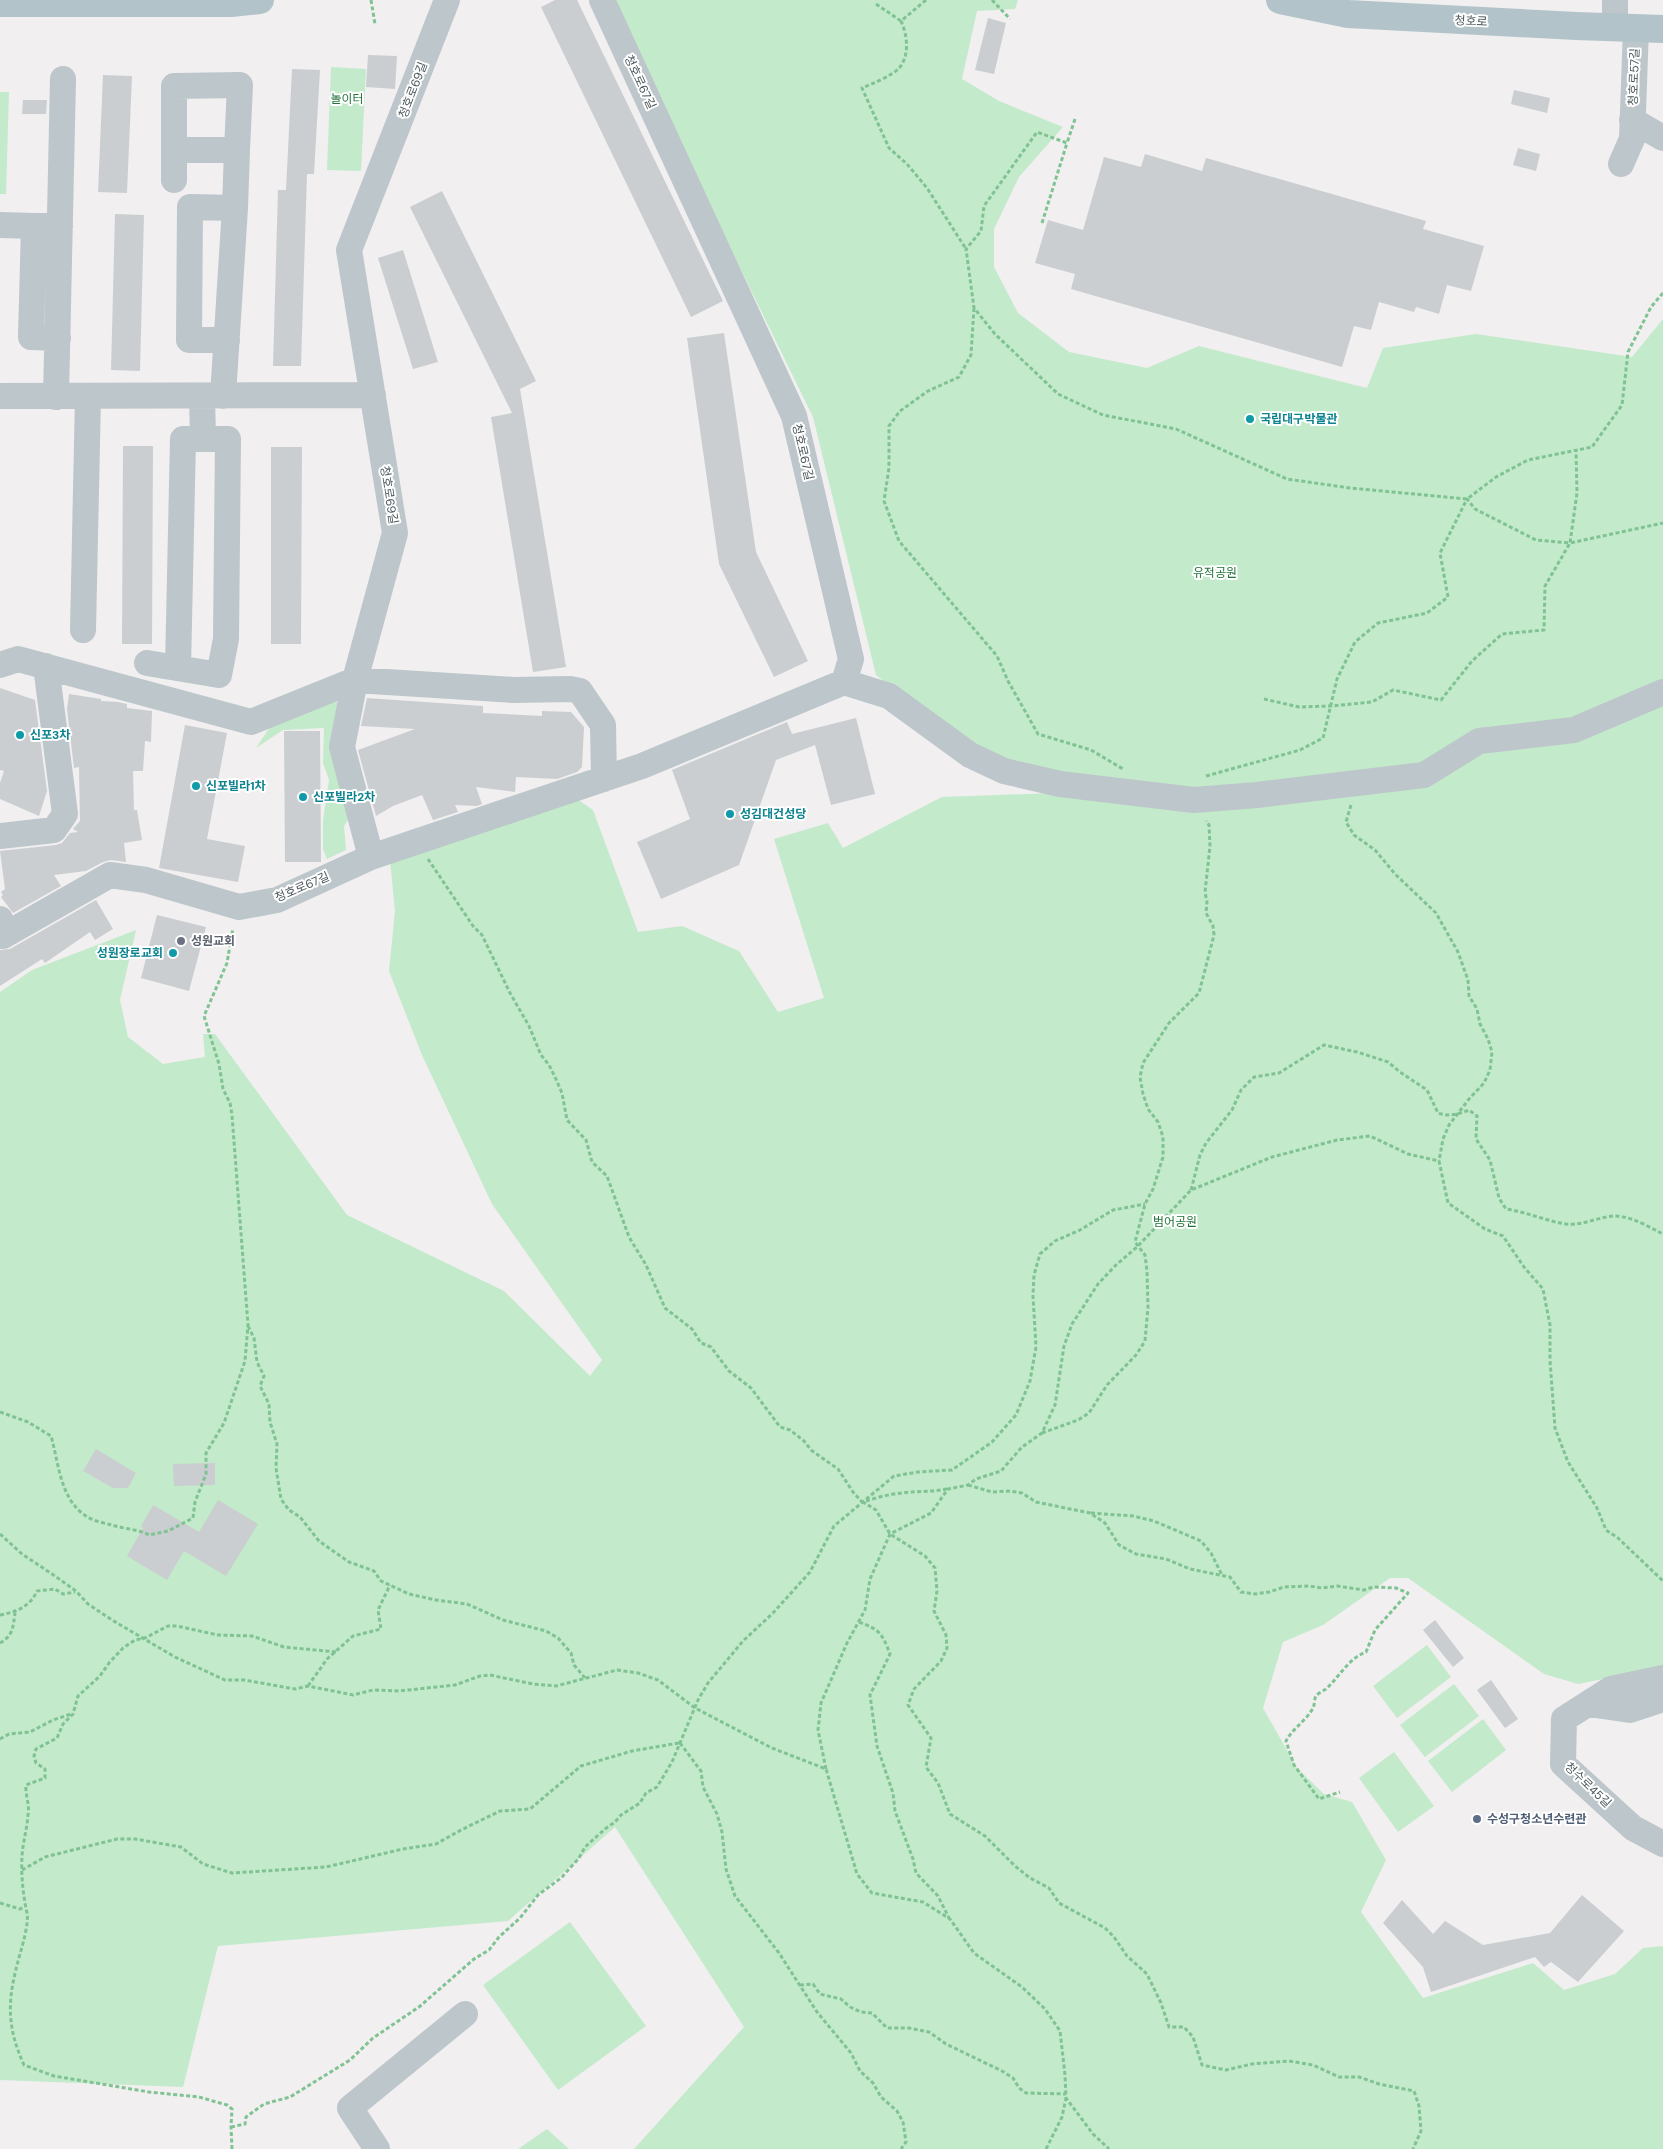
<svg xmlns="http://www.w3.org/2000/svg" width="1663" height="2149" font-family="'DM Sans','Noto Sans KR',sans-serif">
<rect width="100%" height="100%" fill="#f1eff0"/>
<!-- green -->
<path fill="#c3eaca" d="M 609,0 L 1018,0 L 1015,9 L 977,11 L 962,79 L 999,101 L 1063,127 L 1019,177 L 994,229 L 994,267 L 1018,313 L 1069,352 L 1147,368 L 1199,346 L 1367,388 L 1383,348 L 1476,334 L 1632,357 L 1663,319 L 1663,684 L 1576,722 L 1421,767 L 1192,793 L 1062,778 L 971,749 L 876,675 L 813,417 Z
M 331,67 L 366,69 L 361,171 L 327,170 Z
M 0,92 L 9,92 L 6,194 L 0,194 Z
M 1663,699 L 1663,1667 L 1578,1684 L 1544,1674 L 1408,1578 L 1390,1578 L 1323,1625 L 1283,1642 L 1263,1708 L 1297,1768 L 1324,1794 L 1352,1802 L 1386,1860 L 1361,1912 L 1423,1998 L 1533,1963 L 1564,1990 L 1615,1974 L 1643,1948 L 1663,1946 L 1663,2149 L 634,2149 L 744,2027 L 615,1827 L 508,1921 L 218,1946 L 183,2087 L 0,2080 L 0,992 L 32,970 L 136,930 L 120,1000 L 128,1037 L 163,1064 L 205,1057 L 203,1034 L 215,1034 L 347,1215 L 504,1291 L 590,1376 L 602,1360 L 492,1204 L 422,1055 L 389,971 L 395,911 L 390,860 L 574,797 L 593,810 L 638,932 L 682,926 L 739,951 L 778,1012 L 824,998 L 774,839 L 828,823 L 843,848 L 942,797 L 1425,780 L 1471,749 Z
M 326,700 L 343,703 L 350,817 L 344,826 L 346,850 L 327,859 L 323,849 L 323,820 L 329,780 L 323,763 L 324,728 L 283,730 L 256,748 L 272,724 Z
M 1427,1645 L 1451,1677 L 1397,1718 L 1373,1686 Z
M 1454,1684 L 1479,1716 L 1425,1757 L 1400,1725 Z
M 1483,1719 L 1506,1750 L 1452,1792 L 1428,1761 Z
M 1394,1752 L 1434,1806 L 1398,1832 L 1359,1778 Z
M 570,1922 L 646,2026 L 558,2090 L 483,1985 Z
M 547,2129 L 569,2149 L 518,2149 Z"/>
<!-- building -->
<path fill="#caced0" d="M 555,0 L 577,0 L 723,301 L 691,317 L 541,7 Z
M 988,18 L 1006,23 L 994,74 L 975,70 Z
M 368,55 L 397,56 L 395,89 L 366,87 Z
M 292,69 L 320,70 L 314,174 L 307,174 L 301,366 L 273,366 L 278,190 L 286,190 Z
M 103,75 L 132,76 L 127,193 L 98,192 Z
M 1514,90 L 1550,98 L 1547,113 L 1511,104 Z
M 23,100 L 47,100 L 46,114 L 22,114 Z
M 1518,148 L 1540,154 L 1536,171 L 1513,165 Z
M 1145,154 L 1202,171 L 1206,158 L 1426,221 L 1423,229 L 1484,246 L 1471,291 L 1447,285 L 1439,314 L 1416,307 L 1414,312 L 1379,302 L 1371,330 L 1354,326 L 1342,367 L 1071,289 L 1075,274 L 1035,263 L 1048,220 L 1083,230 L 1104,157 L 1141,167 Z
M 442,191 L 536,381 L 520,389 L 566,667 L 533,672 L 491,417 L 512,413 L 410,207 Z
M 115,214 L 144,215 L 140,371 L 111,370 Z
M 403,250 L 438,362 L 413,369 L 378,258 Z
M 724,333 L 756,552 L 808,661 L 774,677 L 719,564 L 687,338 Z
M 123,446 L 153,446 L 152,644 L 122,644 Z
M 271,447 L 302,447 L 301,644 L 271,644 Z
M 0,688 L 35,700 L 47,791 L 39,816 L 0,799 L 0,783 L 4,771 L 0,770 Z
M 69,694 L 101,699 L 101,701 L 118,702 L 127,704 L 127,708 L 152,711 L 151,742 L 145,741 L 143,771 L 133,771 L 134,810 L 137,810 L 142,840 L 124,843 L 126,862 L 111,860 L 103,862 L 86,871 L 54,875 L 61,886 L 13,913 L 1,897 L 3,895 L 1,892 L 5,889 L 0,851 L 56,845 L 62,843 L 70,833 L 78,832 L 73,829 L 80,821 L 79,767 L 74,768 L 67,709 Z
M 367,698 L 483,706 L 483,713 L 542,716 L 542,711 L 571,712 L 584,727 L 582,767 L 577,772 L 557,779 L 516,777 L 515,792 L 476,787 L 482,804 L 477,806 L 455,805 L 458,812 L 433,820 L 422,795 L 393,806 L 376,816 L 358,750 L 415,729 L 361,726 Z
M 856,718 L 875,794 L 831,805 L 815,745 L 776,760 L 739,865 L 661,899 L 637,842 L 690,819 L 672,770 L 787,722 L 792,734 Z
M 185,725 L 227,733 L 207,839 L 245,846 L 238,882 L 159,868 Z
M 284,731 L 320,731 L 321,862 L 285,862 Z
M 96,900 L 113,929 L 95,940 L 90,932 L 45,963 L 42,959 L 0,986 L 0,950 L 10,949 Z
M 157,915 L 206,927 L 189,991 L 141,978 Z
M 96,1449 L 136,1473 L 128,1488 L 113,1488 L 83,1471 Z
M 215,1463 L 215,1485 L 174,1486 L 173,1464 Z
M 218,1500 L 258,1524 L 226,1576 L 184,1551 L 167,1580 L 127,1556 L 143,1528 L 141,1526 L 153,1505 L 199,1532 Z
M 1435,1620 L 1464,1658 L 1453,1667 L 1423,1630 Z
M 1491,1680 L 1518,1719 L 1505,1728 L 1477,1690 Z
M 1582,1895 L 1624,1931 L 1578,1982 L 1551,1962 L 1544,1967 L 1535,1957 L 1431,1992 L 1423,1967 L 1383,1923 L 1402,1900 L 1433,1934 L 1445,1921 L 1483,1945 L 1550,1933 Z"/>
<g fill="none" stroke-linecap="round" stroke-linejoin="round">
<!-- path -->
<path stroke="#80c393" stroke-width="3" stroke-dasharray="4 2.5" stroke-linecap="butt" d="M 371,0 L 375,24
M 926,0 L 901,21 C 907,34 910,54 900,67 C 894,75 872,84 862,88 L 889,148 L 907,164 L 927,188 L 966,249
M 992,0 L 1010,19
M 876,4 L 901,21
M 1075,119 L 1067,143 L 1037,132 L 984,206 L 981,231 L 966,249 L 974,308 L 995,334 L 1058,394 L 1103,415 L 1176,429 L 1287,479 L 1350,488 L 1467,499 L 1496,477 L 1528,460 L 1592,447 L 1622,405 L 1628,352 L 1651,307 L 1663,293
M 1042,223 L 1067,143
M 974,308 L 971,355 L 959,377 L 928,391 L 900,411 L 889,426 L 889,468 L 884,501 L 899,541 L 997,656 L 1008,681 L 1038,734 L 1091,750 L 1123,769
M 1264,699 L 1299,707 L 1331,706 L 1372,702 L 1393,690 L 1441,700 L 1472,661 L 1502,634 L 1544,630 L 1545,586 L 1570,543 L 1663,523
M 1206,776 L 1300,750 L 1323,738 L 1337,679 L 1355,642 L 1378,623 L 1427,613 L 1448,597 L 1440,553 L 1467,499 L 1475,509 L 1536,540 L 1570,543 L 1577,493 L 1576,450
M 1351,805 L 1346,822 L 1354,835 L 1375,850 L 1395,874 L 1436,913 L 1458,952 L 1468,980 L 1469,996 L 1477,1009 L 1480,1024 L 1488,1039 L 1492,1052 L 1490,1070 L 1484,1083 L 1469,1099 L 1449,1125 L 1443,1139 L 1439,1161
M 428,859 L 473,926 L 482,935 L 510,993 L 529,1026 L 541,1055 L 549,1065 L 555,1077 L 562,1093 L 567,1120 L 586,1140 L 592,1162 L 607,1176 L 629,1237 L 646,1265 L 665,1308 L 692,1329 L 701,1343 L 711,1347 L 729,1371 L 751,1388 L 780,1427 L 790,1430 L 804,1441 L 811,1450 L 838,1469 L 853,1492 L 862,1502
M 1191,1190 L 1200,1155 L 1206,1143 L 1232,1110 L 1241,1090 L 1254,1077 L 1279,1073 L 1324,1045 L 1357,1052 L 1388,1062 L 1400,1072 L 1427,1090 L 1438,1113 C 1449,1117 1459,1114 1469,1110 L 1477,1116 L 1476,1139 L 1490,1160 L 1499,1198 L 1506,1209 C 1527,1212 1546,1221 1566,1224 C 1583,1226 1600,1216 1616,1216 C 1633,1217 1649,1227 1663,1234
M 248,1326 L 254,1338 L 257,1362 L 264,1376 L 260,1386 L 269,1404 L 270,1422 L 277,1444 L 276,1468 L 281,1499 L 289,1510 L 300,1517 L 319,1541 L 349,1562 L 374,1571 L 381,1581 L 409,1594 L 436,1600 L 467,1604 L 503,1620 L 546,1631 L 558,1638 L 571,1653 L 574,1665 L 586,1679
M 0,1412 L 28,1422 L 51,1436 C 59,1464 60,1499 86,1516 C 93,1521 104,1523 112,1525 C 124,1529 138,1529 149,1535 L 168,1531 L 193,1518 L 195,1502 L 206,1474 L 206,1453 L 224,1423 L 245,1361 L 248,1325 L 232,1115 L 230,1103 L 223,1089 L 219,1064 L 204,1016 L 227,963 L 233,928
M 1042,1433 L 1078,1420 L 1089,1413 L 1107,1385 L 1136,1355 L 1145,1341 L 1148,1307 L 1147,1271 L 1145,1255 L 1135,1242 L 1145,1204 L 1153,1189 L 1163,1157 L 1163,1137 L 1158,1122 L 1148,1109 L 1143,1094 L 1140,1077 L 1143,1063 L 1169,1023 L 1199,993 L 1214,935 L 1213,926 L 1206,913 L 1207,902 L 1205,892 L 1210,846 L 1209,825 L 1206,821
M 968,1485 L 992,1492 L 1010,1491 L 1022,1493 L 1036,1502 L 1090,1513 L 1105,1523 L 1119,1545 L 1136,1554 L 1166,1559 L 1190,1569 L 1230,1577 L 1241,1592 L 1255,1594 L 1269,1592 L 1284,1587 L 1309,1586 L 1322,1588 L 1337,1586 L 1364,1590 L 1373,1587 L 1396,1588 L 1408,1593 L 1375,1630 L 1366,1652 C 1348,1659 1340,1676 1326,1689 C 1323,1691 1318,1693 1316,1696 C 1314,1699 1315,1704 1313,1708 C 1307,1720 1293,1728 1286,1741 L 1294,1765 L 1319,1799 L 1340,1792
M 947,1489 C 932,1492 917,1491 902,1493 C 889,1494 875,1498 863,1502 L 876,1510 L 890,1534 L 925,1556 L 935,1568 L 937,1591 L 934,1611 L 946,1635 L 947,1648 L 941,1661 L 914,1689 L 908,1705 L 931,1738 L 926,1767 L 938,1783 L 950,1814 L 985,1836 L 1015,1866 L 1030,1878 L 1049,1888 L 1059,1903 L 1105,1928 L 1114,1937 L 1127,1956 L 1147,1974 L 1161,2003 L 1169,2027 L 1184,2027 L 1193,2037 L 1202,2065 L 1226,2070 L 1252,2064 L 1289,2061 L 1313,2065 L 1339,2077 L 1359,2077 L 1379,2084 L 1414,2091 L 1419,2106 L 1421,2131 L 1413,2149
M 1091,1513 L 1133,1516 L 1154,1521 L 1201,1541 L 1211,1553 L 1222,1575
M 0,1534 L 22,1554 L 52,1574 L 76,1591 L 88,1604 L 112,1620 L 175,1657 L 225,1680 L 244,1680 L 295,1689 L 308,1686 L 353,1695 L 373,1690 L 399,1691 L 455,1685 L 480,1676 L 490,1675 L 533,1684 L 556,1686 L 617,1670 L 638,1673 L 658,1680 L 695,1708 L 772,1748 L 826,1769 L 857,1874 L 872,1893 L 923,1902 L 950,1919 L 974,1953 L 1022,1987 L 1045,2009 L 1060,2031 L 1065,2075 L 1066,2098 L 1093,2134 L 1109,2149
M 0,1615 C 16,1612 30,1607 37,1591 L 55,1589 L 63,1594 L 75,1592
M 859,1622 C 880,1630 882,1633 890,1654 L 870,1695 L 877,1746 L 893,1793 L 895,1811 L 913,1859 L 916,1873 L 938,1896 L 949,1918
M 0,1643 C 13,1636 13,1627 15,1613
M 308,1686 L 327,1659 L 353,1636 L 381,1629 L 378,1610 L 390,1585
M 0,1739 L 9,1734 L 30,1732 L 53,1720 L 71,1714
M 680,1743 L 701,1771 L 703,1787 L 717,1814 L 722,1832 L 726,1869 L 735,1896 L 779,1953 L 817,2012 L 851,2053 L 860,2071 L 873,2083 L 881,2097 L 897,2111 L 903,2122 L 906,2142 L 901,2149
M 826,1769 L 818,1730 L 821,1703 L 847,1643 L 865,1610 L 870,1579 L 890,1534 L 931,1513 L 948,1489 L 968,1485 L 976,1479 L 1001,1471 L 1022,1447 L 1042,1433 L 1055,1405 L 1064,1346 L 1072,1324 L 1098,1284 L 1116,1265 L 1137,1247 L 1191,1190 L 1272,1157 L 1337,1140 L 1370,1136 L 1408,1154 L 1439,1161 L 1448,1203 L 1485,1229 L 1503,1236 L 1524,1267 L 1543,1289 L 1550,1325 L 1550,1361 L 1555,1428 L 1568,1462 L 1597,1508 L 1606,1530 L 1618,1538 L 1663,1581
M 22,1870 L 45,1857 L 117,1839 L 135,1839 L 181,1847 L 203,1864 L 232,1873 L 326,1867 L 403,1849 L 436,1844 L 461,1830 L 500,1811 L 530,1809 L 581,1766 L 632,1751 L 679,1743
M 0,1903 L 20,1909 L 24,1907
M 800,1985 L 813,1984 L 820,1994 L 841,1999 L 850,2007 L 861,2012 L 872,2013 L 887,2028 L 909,2028 L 929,2032 L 946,2044 L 1002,2071 L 1013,2078 L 1019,2088 L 1026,2093 L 1066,2094
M 231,2127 L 245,2124 L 246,2117 L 264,2104 L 290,2097 L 350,2060 L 373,2038 L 419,2007 L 474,1959 L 489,1950 L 499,1937 L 520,1918 L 538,1895 L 561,1878 L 579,1858 L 585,1847 L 605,1829 L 615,1822 L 621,1815 L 640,1803 L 646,1793 L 657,1787 L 672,1762 L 698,1700 L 708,1683 L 743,1641 L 773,1613 L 810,1572 L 834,1526 L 894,1476 L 918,1472 L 952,1470 L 992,1442 L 1016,1415 L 1030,1381 L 1036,1347 L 1033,1296 L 1034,1275 L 1040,1254 L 1055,1241 L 1080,1230 L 1113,1210 L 1145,1204
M 232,2149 L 231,2127 L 232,2109 L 227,2105 L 199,2097 L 149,2092 L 54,2076 L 24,2065 C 5,2023 8,1997 20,1954 C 23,1944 29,1922 27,1913 C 23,1895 21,1875 22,1856 C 23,1842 27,1829 28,1815 C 30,1804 25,1795 26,1785 L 45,1778 L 45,1769 L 36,1763 L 34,1756 L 36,1749 L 57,1738 L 63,1724 L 73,1714 L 78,1696 L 100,1676 L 109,1663 L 123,1648 L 135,1640 L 145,1638 L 168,1626 L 177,1626 L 218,1635 L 252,1636 L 284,1647 L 336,1652
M 1046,2149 L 1062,2117 L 1066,2098"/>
<!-- minor -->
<path stroke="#bdc6ca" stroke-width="26" d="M 1615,27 L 1615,0
M 1632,120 L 1663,138
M 174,150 L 174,86 L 240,85 L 237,150
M 1621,164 L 1632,139 L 1636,28
M 174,180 L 174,150 L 237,150 L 235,208
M 0,225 L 34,226
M 58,338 L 31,337 L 34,226 L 60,226
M 0,396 L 373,395
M 223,396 L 235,208 L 190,207 L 189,340 L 227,340
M 56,397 L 63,79
M 83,630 L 88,397
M 147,663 L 219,675 L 226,639 L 228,439 L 203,439 L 202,396
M 0,665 L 18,659 L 251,722 L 355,680 L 514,690 L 570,689 L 580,691 L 603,725 L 604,779
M 178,668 L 183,439 L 203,439
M 844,682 L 889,696 L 970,755 L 1004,771 L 1060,784 L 1194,800 L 1257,795 L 1424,775 L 1479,741 L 1574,730 L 1663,692
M 0,836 L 54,830 L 65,814 L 46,666
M 371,857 L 342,747 L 355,680 L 395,533 L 349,250 L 447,0
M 0,919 L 3,936 L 110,875 L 146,880 L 239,907 L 277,900 L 371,857 L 642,766 L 844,682 L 851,659 L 794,416 L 602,0
M 1663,1678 L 1611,1689 L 1564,1719 L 1563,1764 L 1633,1828 L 1663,1844
M 1589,1704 L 1630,1710 L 1663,1699
M 377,2149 L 350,2108 L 465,2014"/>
<!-- major -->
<path stroke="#b2c4ca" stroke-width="28" d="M 1280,0 L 1348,14 L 1576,26 L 1663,29
M 0,3 L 231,3 L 260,0"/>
</g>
<!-- markers -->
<g fill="#0f9aa8" stroke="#fff" stroke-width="2">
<circle cx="1250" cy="419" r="5"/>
<circle cx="20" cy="735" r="5"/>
<circle cx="196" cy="786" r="5"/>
<circle cx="303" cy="797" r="5"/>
<circle cx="730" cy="814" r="5"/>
<circle cx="173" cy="953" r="5"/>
</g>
<circle fill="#6b7280" stroke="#fff" stroke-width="2" cx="181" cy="941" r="5"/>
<circle fill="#5c6f8a" stroke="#fff" stroke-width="2" cx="1477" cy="1819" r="5"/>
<g text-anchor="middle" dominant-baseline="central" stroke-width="4" stroke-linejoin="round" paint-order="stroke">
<!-- street labels -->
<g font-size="12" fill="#4a565a" stroke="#fff">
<text transform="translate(1471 21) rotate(3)">청호로</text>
<text transform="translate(1634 77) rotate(-88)">청호로57길</text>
<text transform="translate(640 82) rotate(65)">청호로67길</text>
<text transform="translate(413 90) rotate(-69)">청호로69길</text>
<text transform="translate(803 452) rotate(77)">청호로67길</text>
<text transform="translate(389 495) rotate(81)">청호로69길</text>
<text transform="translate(302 887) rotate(-23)">청호로67길</text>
<text transform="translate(1588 1785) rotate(44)">청수로45길</text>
</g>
<!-- park labels -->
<g font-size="12" fill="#237339" stroke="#fff">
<text x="347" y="99">놀이터</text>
<text x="1215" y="573">유적공원</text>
<text x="1175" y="1222">범어공원</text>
</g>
<!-- culture labels -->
<g font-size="12" font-weight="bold" fill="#0d838f" stroke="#fff" text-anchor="start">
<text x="1260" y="419">국립대구박물관</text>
<text x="30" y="735">신포3차</text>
<text x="206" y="786">신포빌라1차</text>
<text x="313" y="797">신포빌라2차</text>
<text x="740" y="814">성김대건성당</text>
<text x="163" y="953" text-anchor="end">성원장로교회</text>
</g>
<!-- worship labels -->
<g font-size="12" font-weight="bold" fill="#5b616d" stroke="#fff" text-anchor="start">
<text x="191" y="941">성원교회</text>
</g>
<!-- service labels -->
<g font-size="12" font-weight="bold" fill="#4e5e75" stroke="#fff" text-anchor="start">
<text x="1487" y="1819">수성구청소년수련관</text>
</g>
</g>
</svg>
